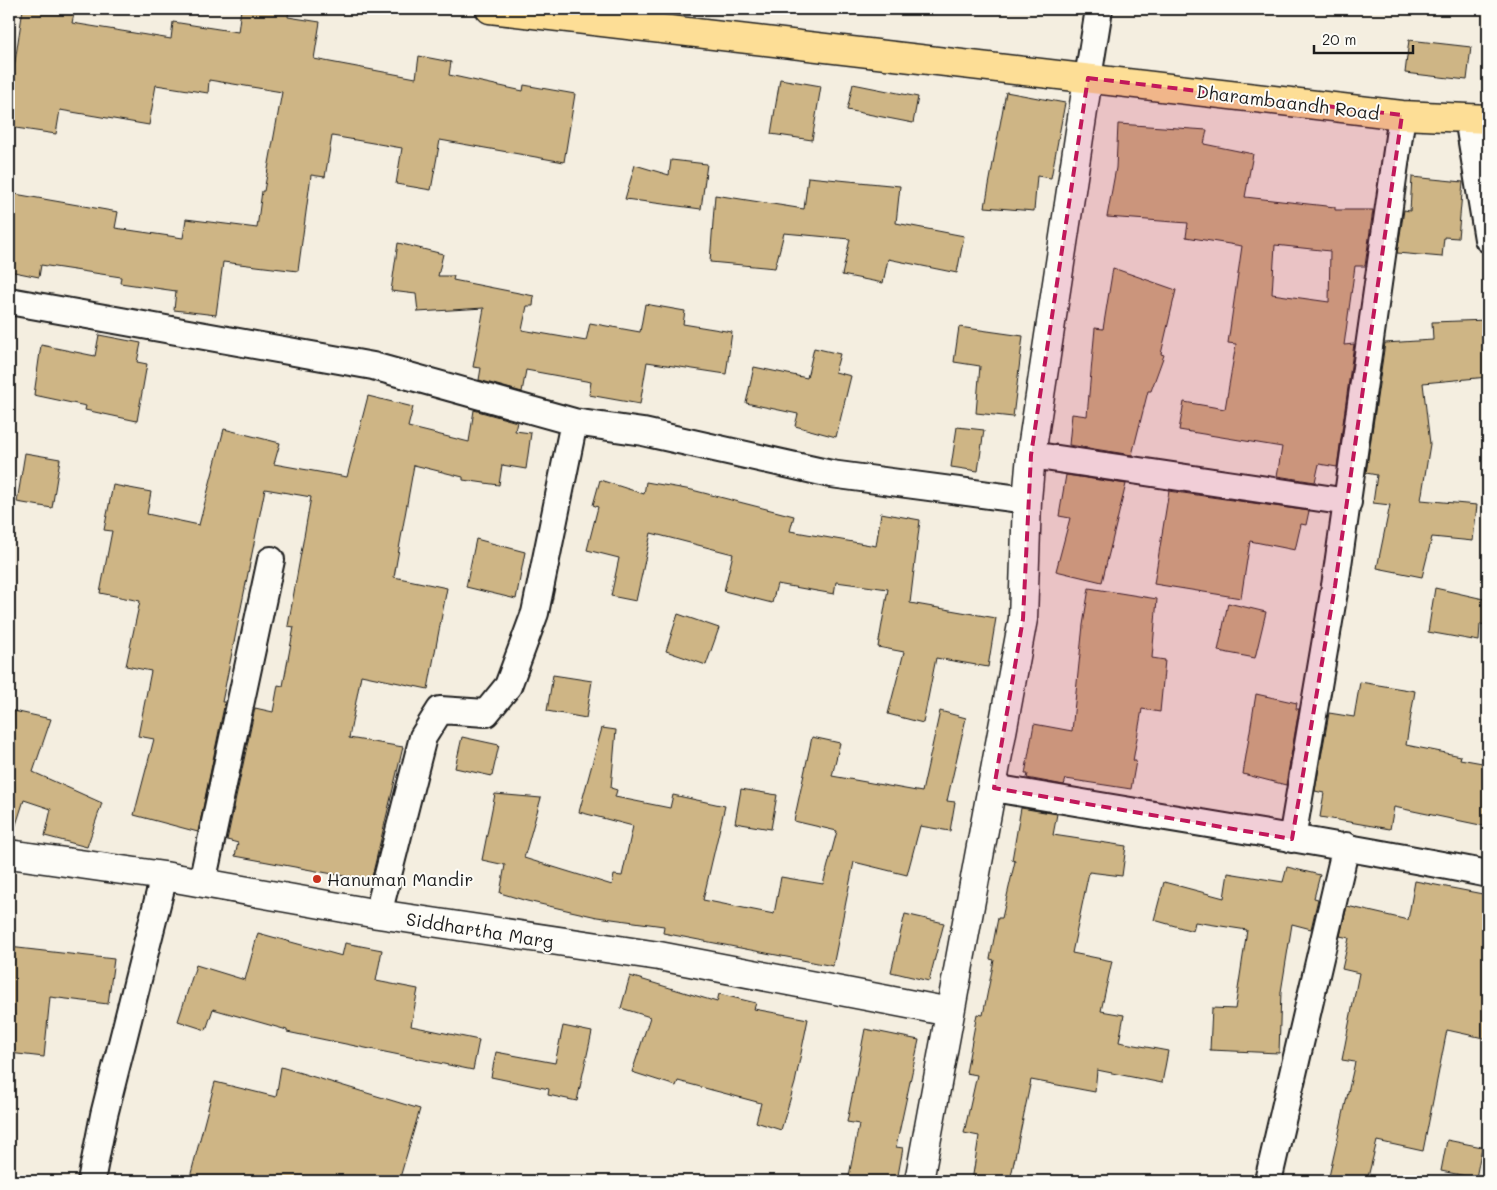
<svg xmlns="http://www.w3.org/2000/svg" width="1497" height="1190" font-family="Mali,sans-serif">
<rect width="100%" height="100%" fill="#f4eee0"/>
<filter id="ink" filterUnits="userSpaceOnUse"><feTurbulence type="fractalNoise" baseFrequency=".02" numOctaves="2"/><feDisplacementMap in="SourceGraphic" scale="10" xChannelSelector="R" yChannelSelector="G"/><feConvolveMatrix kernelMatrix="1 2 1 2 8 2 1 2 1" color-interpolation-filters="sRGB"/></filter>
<g filter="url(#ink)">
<!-- building -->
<path fill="#ceb585" stroke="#1c1c1c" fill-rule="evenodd" d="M 23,9 L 75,9 L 72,23 L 171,39 L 173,22 L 238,32 L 241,9 L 289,9 L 288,17 L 320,22 L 314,59 L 416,78 L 419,56 L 451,62 L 449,75 L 523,91 L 524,85 L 575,94 L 564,162 L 440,140 L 431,190 L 396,184 L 402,148 L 332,136 L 325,177 L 311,175 L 298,271 L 223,262 L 216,315 L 174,310 L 176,291 L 120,283 L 121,277 L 41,265 L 39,277 L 9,271 L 9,193 L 118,212 L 115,228 L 183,238 L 186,219 L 257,228 L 262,191 L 264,191 L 282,92 L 209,80 L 208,93 L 156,85 L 149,125 L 60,110 L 56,134 L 9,127 L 9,101 Z
M 1409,40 L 1471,47 L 1467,80 L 1405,73 Z
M 780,79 L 821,86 L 812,140 L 771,134 Z
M 853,84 L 918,97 L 913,123 L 847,110 Z
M 1006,92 L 1065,103 L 1051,178 L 1037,176 L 1034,211 L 985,207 Z
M 1118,124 L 1207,130 L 1204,144 L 1253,154 L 1245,197 L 1335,207 L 1335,210 L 1373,210 L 1365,266 L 1355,266 L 1344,345 L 1354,344 L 1337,467 L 1319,464 L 1315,482 L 1277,476 L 1282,447 L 1179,430 L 1184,402 L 1225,409 L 1236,344 L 1228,343 L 1242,246 L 1186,237 L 1188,223 L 1107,217 L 1116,168 ZM 1275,245 L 1330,251 L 1329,302 L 1272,294 Z
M 671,160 L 707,164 L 701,209 L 625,199 L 635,165 L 669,175 Z
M 808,177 L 900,186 L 896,223 L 964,236 L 957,273 L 888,259 L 883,283 L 842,275 L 850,239 L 784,233 L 775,268 L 710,262 L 715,195 L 804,209 Z
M 1412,177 L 1463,182 L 1458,238 L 1444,237 L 1442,257 L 1397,253 L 1404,210 L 1410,211 Z
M 398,243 L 443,254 L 438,276 L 454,276 L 453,280 L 534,296 L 533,306 L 527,306 L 522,330 L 586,341 L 590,323 L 640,332 L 645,304 L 685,311 L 683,324 L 732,332 L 726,374 L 647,362 L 640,404 L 589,395 L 591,382 L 526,370 L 522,392 L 479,380 L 481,368 L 473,367 L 484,308 L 418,312 L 416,294 L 391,291 Z
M 1113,268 L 1176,290 L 1161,354 L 1164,355 L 1151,391 L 1148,391 L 1132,455 L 1069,445 L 1072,414 L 1087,416 L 1095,328 L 1103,329 Z
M 1488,320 L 1488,377 L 1423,383 L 1430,444 L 1421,500 L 1477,505 L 1473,541 L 1432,537 L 1422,577 L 1377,568 L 1390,505 L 1373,503 L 1377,475 L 1366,473 L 1385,343 L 1433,340 L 1432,322 Z
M 959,327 L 1023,336 L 1013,417 L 976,413 L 980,366 L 954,362 Z
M 99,335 L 141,343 L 137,362 L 147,364 L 137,421 L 85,410 L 86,406 L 34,395 L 41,345 L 95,356 Z
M 814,348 L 840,354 L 835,372 L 851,376 L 836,437 L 795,426 L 798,414 L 746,403 L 754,367 L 807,378 Z
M 368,396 L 413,407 L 408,427 L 469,442 L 474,410 L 517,422 L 515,431 L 531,433 L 526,469 L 502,465 L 499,485 L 463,480 L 463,477 L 414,465 L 394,577 L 447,588 L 428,689 L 361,675 L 349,738 L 403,747 L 371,881 L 235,856 L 238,843 L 227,840 L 255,708 L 273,712 L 278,685 L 283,686 L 294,627 L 288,626 L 311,497 L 265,489 L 222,702 L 225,702 L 198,832 L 134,815 L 154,739 L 138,736 L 151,671 L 126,666 L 140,601 L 100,593 L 112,531 L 104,530 L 113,485 L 151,492 L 147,514 L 199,525 L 224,429 L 280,443 L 274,464 L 347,477 Z
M 957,427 L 984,430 L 978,471 L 951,467 Z
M 25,453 L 60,459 L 52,508 L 17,502 Z
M 1066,475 L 1126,484 L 1102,582 L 1056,571 L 1070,518 L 1059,516 Z
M 600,480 L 644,494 L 646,482 L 692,490 L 794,516 L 790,531 L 876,546 L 881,513 L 920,520 L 910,603 L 996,618 L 988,667 L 936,658 L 923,723 L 888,714 L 904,652 L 878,647 L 888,589 L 836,582 L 834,594 L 777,584 L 772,603 L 724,591 L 733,554 L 651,533 L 636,601 L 611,596 L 619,558 L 587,550 L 598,507 L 593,505 Z
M 1169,491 L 1309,511 L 1306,525 L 1301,524 L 1295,550 L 1250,541 L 1241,598 L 1154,584 Z
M 476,539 L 525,552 L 516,599 L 466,587 Z
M 1089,588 L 1157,599 L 1152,658 L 1165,660 L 1160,712 L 1142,709 L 1133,761 L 1136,761 L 1131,789 L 1066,779 L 1064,785 L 1027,778 L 1028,774 L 1025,774 L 1034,724 L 1072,731 L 1083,625 Z
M 1435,588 L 1488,600 L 1488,625 L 1480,624 L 1479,641 L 1428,632 Z
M 1228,603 L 1266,612 L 1255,658 L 1218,651 Z
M 678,614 L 719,628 L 706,665 L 666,651 Z
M 553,675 L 592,681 L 586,718 L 547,711 Z
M 1360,682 L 1415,691 L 1406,745 L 1461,756 L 1460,759 L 1488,764 L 1488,809 L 1485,826 L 1394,807 L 1390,829 L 1320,817 L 1324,793 L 1315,791 L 1329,713 L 1354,717 Z
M 1256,694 L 1297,703 L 1296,709 L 1299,709 L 1286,785 L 1243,774 Z
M 9,710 L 51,719 L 33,772 L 102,803 L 87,847 L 45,836 L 51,809 L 24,800 L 14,831 L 9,830 Z
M 940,711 L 966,718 L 947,801 L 955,802 L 950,831 L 920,826 L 907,875 L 854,862 L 833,966 L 663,933 L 664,926 L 597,917 L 527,901 L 500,893 L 505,865 L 482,860 L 495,794 L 541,798 L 524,858 L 612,885 L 614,875 L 622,876 L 633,826 L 579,812 L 602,728 L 616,730 L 611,788 L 617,790 L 615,797 L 670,808 L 673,795 L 725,806 L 703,900 L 774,914 L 781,877 L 823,884 L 837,831 L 794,821 L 812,737 L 840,743 L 832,776 L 922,792 Z
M 462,737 L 499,745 L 492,776 L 455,768 Z
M 741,789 L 777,795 L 771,829 L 735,823 Z
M 1021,808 L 1057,814 L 1053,835 L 1126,846 L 1122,876 L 1089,872 L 1072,953 L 1112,961 L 1101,1011 L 1124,1015 L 1119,1042 L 1168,1051 L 1162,1083 L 1097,1070 L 1095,1092 L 1031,1080 L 1010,1181 L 972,1181 L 979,1136 L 964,1133 L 977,1075 L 966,1073 L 977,1014 L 983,1015 L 994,960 L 990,959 L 998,918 L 1002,918 L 1015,861 L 1012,860 Z
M 1287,867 L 1320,875 L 1314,898 L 1318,899 L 1311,929 L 1292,924 L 1281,992 L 1279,1053 L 1210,1050 L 1212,1008 L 1235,1009 L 1247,930 L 1195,922 L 1193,931 L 1154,920 L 1164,882 L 1224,898 L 1228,873 L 1283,882 Z
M 1415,881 L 1488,895 L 1488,1039 L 1447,1030 L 1423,1151 L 1377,1141 L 1367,1181 L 1328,1181 L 1355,1062 L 1342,1060 L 1359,973 L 1342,969 L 1349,938 L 1340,936 L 1347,906 L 1408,920 Z
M 905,914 L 944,923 L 929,981 L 891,972 Z
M 258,933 L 342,956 L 345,943 L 382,950 L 376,981 L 418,989 L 411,1026 L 479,1040 L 473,1070 L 287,1032 L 287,1030 L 213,1009 L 206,1030 L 178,1021 L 196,965 L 245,980 Z
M 9,947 L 114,959 L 108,1004 L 50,997 L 44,1057 L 9,1053 Z
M 630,976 L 717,1002 L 719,994 L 756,1003 L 754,1009 L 808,1019 L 795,1083 L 781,1130 L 756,1122 L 761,1103 L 678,1081 L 676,1086 L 632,1072 L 650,1017 L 621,1008 Z
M 563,1026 L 592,1032 L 577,1101 L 548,1095 L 549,1089 L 491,1077 L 496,1052 L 555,1063 Z
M 865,1029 L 919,1040 L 896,1147 L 903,1148 L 897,1181 L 848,1181 L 859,1124 L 847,1122 Z
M 281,1067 L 420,1109 L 399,1181 L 189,1181 L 215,1082 L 276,1097 Z
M 1447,1140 L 1482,1147 L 1476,1178 L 1441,1171 Z"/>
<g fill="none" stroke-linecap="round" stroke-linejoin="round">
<defs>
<path id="minor" d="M 1088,78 L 1099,9
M 1468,118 L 1488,239
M 9,301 L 373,366 L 574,422 L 643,432 L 831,474 L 1027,500
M 1031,455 L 1348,502
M 994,788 C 1159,817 1324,841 1488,874
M 1292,839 L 1335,586 L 1402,115
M 202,883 L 271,560
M 378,914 L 423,737 L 440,710 L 486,713 L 508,686 L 535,613 L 574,422
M 91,1181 L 104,1115 L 164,876
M 1268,1181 L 1346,846"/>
<path id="tertiary" d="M 9,854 L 164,876 L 378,914 L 659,956 L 950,1012
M 919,1181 L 1023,619 L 1027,500 L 1031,455 L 1088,78"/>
<path id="primary" d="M 490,9 L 1402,115 L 1488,119"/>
</defs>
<!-- minor casing -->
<use href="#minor" stroke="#1c1c1c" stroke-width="30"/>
<!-- tertiary casing -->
<use href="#tertiary" stroke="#1c1c1c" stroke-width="31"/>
<!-- primary casing -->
<use href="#primary" stroke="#1c1c1c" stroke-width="31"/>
<!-- minor -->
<use href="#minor" stroke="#fdfcf7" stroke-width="26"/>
<!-- tertiary -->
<use href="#tertiary" stroke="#fdfcf7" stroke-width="28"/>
<!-- primary -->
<use href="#primary" stroke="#fdde96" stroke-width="28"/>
</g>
</g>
<!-- marked area -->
<path fill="#c2185b" fill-opacity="0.2" stroke="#c2185b" stroke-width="4" stroke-dasharray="10 6" stroke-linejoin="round" d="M 1088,78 L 1402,115 L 1335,586 L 1292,839 L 994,788 L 1023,619 L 1031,455 Z"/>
<!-- markers -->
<circle fill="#c8321e" stroke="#fdfcf7" stroke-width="2" cx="317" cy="879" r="5"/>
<g text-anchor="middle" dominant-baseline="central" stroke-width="4" stroke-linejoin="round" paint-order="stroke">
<!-- street labels -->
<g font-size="18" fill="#1c1c1c" stroke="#fdfcf7">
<text transform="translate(1288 102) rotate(7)">Dharambaandh Road</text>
<text transform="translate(480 930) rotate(9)">Siddhartha Marg</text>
</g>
<!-- poi labels -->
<g font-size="18" fill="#1c1c1c" stroke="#fdfcf7" text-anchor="start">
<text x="327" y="879">Hanuman Mandir</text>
</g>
</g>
<!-- margin -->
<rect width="1497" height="1190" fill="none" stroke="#fdfcf7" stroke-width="30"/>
<rect x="15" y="15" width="1467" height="1160" fill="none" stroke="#1c1c1c" stroke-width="2" filter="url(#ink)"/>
<!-- scale -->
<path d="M1314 45v8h99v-8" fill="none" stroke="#1c1c1c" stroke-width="2.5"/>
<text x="1322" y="45" font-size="15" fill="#1c1c1c" stroke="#fdfcf7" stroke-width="4" paint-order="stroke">20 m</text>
</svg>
